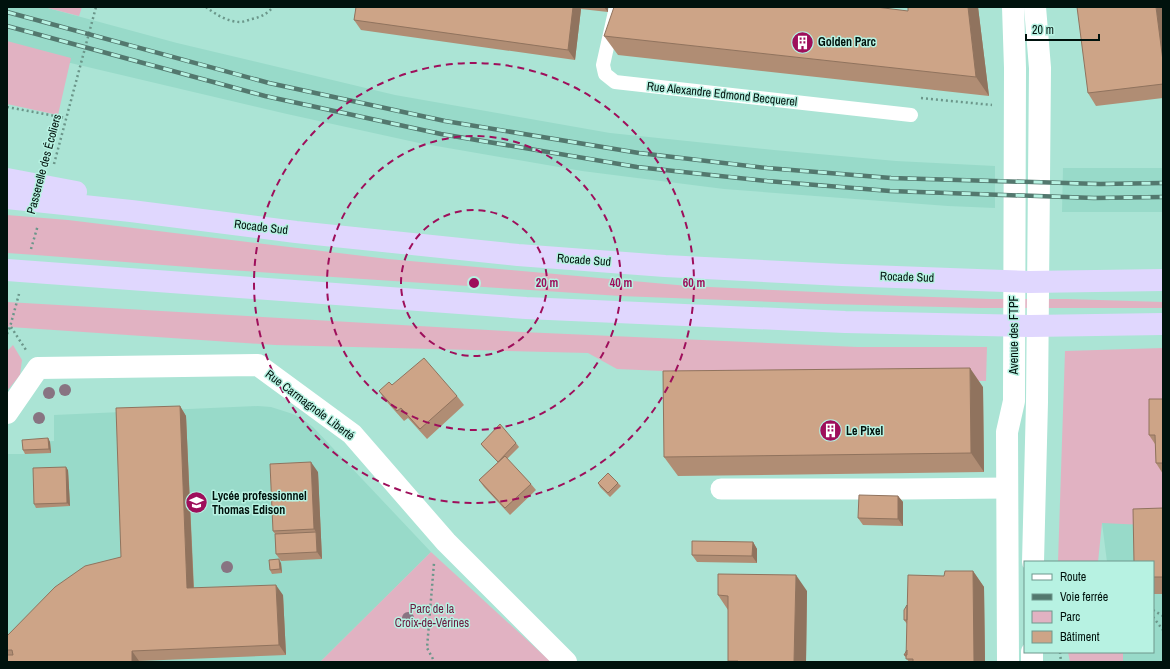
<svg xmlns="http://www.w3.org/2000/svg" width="1170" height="669" font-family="'Archivo Narrow',sans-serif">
<rect width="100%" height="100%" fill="#abe4d5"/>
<!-- built -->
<path fill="#98dac9" d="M 7,7 L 44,7 L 177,43 L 395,95 L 610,133 L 774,150 L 896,161 L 995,166 L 995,208 L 948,206 L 724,189 L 582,171 L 419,143 L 287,114 L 7,48 Z
M 1063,168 L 1163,168 L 1163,212 L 1062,212 Z
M 1163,371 L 1163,662 L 1119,662 L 1117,652 L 1153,652 L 1153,562 L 1107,562 L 1102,523 Z
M 258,406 L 271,407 L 293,414 L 304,420 L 313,427 L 431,552 L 320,662 L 7,662 L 7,454 L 25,454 L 25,443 L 54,441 L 54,415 Z"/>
<!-- green -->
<path fill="#e1b2c2" d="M 44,7 L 82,7 L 79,16 Z
M 7,41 L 71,58 L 58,115 L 7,104 Z
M 7,215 L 68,220 L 388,259 L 688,286 L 904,296 L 990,299 L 1067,299 L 1163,302 L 1163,308 L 981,308 L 826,304 L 620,296 L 214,269 L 36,255 L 7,253 Z
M 7,302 L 522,332 L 857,347 L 987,347 L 986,381 L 865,380 L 617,369 L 588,353 L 275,345 L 10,327 L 7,326 Z
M 13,345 L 22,360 L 20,375 L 7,391 L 7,351 Z
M 1163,348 L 1163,525 L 1144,525 L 1102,523 L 1098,562 L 1058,562 L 1065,351 Z
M 431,552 L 551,662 L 320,662 Z
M 1068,652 L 1123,652 L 1123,662 L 1070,662 Z"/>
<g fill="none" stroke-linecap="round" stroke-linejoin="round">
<!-- path -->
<path stroke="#6b968a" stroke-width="2.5" stroke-dasharray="2 3" stroke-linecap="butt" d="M 206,7 C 215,14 228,22 240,22 C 244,22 248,20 252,19 C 261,17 267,14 273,7
M 921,98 L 992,105
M 7,107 L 66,118
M 54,164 L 96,7
M 31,249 L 38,225
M 11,327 L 26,350
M 7,334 L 10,327 L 19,294
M 1153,610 L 1163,616
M 1153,617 L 1163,630
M 1060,652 L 1061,662
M 433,659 L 427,648 L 434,563"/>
<!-- service -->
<path stroke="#fff" stroke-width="14" d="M 616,7 L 603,65 L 605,74 L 615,82 L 911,115"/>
<!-- pedestrian -->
<path stroke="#fff" stroke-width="21" d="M 721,489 L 902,489 L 1007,488"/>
<!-- minor -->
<path stroke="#fff" stroke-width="22" d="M 7,413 L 38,368 L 258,365 L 352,434 L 446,542 L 566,662"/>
<!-- tertiary -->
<path stroke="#fff" stroke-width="22" d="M 1033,562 L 1037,402 L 1040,68 L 1035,7
M 1008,662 L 1007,432 L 1014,401 L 1015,68 L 1013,7
M 1032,662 L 1032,652"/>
<!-- trunk -->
<path stroke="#e0d7fe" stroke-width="22" d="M 7,179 L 76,192
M 7,198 L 131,211 L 296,232 L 518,255 L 665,266 L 842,275 L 1029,282 L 1163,280
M 7,270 L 526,308 L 845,322 L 1030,326 L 1163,324"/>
<defs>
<path id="rail" d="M 7,12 L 269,83 L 445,121 L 639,153 L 767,168 L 891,178 L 1100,184 L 1163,183
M 7,26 L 265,96 L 441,134 L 637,167 L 767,181 L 890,191 L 1094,198 L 1163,197"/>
</defs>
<!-- rail casing -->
<use href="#rail" stroke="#53786e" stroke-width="4.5"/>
<!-- rail -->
<use href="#rail" stroke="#b7f2e2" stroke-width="3" stroke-dasharray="9" stroke-linecap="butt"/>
</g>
<!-- trees -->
<g fill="#887482">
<circle cx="65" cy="390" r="6"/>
<circle cx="49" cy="393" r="6"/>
<circle cx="39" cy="418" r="6"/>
<circle cx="227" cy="567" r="6"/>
<circle cx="408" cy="618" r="6"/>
</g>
<!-- wall -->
<path fill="#b08d74" d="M 356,7 L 608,7 L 608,12 L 581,9 L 575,60 L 361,30 L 354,20 Z
M 908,7 L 978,7 L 989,96 L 618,55 L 604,36 L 908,11 Z
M 1163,7 L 1163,98 L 1096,106 L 1088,93 Z
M 392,385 L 457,396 L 464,405 L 427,439 L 408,418 L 404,421 L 386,401 L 379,391 Z
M 983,387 L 984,472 L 678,476 L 664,457 Z
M 1163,399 L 1163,474 L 1156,463 L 1155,444 L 1149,435 Z
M 180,406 L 186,416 L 194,588 L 283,595 L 286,655 L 139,661 L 139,662 L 7,662 L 7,636 L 121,557 Z
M 48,438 L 50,442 L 51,453 L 25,454 L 23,450 Z
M 516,443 L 519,447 L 507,459 L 531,484 L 536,490 L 510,515 L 484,487 L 479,480 L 498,462 L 483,447 L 481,444 Z
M 68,470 L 70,506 L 36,508 L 34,504 Z
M 318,472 L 322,559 L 281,561 L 276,554 L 275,534 L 273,531 Z
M 598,483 L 618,483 L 621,486 L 610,497 L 600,487 Z
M 898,496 L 903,502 L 903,526 L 863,525 L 858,518 Z
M 1163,508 L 1163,594 L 1153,594 L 1153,562 Z
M 753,542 L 757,549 L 757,563 L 697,562 L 692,555 Z
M 281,563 L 282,573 L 272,574 L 270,570 Z
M 973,571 L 984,587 L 985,662 L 909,662 L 904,655 L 907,650 L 907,624 L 904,620 L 944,576 Z
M 807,591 L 806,662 L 728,662 L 728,610 L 718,595 Z"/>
<!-- shaded-wall -->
<path fill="#90735e" d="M 573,7 L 580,7 L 581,9 L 575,60 L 568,50 Z
M 604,7 L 608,7 L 608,12 Z
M 968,7 L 978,7 L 989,96 L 976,77 Z
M 1156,7 L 1163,7 L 1163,61 Z
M 970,368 L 983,387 L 984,472 L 971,453 Z
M 180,406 L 186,416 L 194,598 L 187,588 Z
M 48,438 L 50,442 L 51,453 L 49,449 Z
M 311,462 L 318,472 L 322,559 L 317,552 L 316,532 L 314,529 Z
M 66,467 L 68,470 L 70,506 L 67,503 Z
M 898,496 L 903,502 L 903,526 L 898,519 Z
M 753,542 L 757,549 L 757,563 L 752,556 Z
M 279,559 L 281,563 L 282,573 L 280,569 Z
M 973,571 L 984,587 L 985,662 L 974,662 Z
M 796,575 L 807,591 L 806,662 L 794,662 Z
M 276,585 L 283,595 L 286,655 L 279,645 Z
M 132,651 L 139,661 L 139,662 L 132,662 Z"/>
<!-- building -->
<path fill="#cda487" stroke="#90735e" d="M 356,7 L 573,7 L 568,50 L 354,20 Z
M 614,7 L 876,7 L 908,11 L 908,7 L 968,7 L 976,77 L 604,36 Z
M 1077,7 L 1156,7 L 1163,61 L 1163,84 L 1088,93 Z
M 424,358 L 457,396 L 420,429 L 401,408 L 397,411 L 379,391 L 389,382 L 392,385 Z
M 970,368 L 971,453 L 664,457 L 663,371 Z
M 1149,399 L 1163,399 L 1163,463 L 1156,463 L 1155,435 L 1149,435 Z
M 180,406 L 187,588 L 276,585 L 279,645 L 132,651 L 132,662 L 7,662 L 7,655 L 13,655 L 12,650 L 7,650 L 7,636 L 55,587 L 85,566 L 121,557 L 116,408 Z
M 500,424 L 516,443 L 498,462 L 481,444 Z
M 48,438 L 49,449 L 23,450 L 22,440 Z
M 505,456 L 531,484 L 505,508 L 479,480 Z
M 311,462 L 314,529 L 273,531 L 270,464 Z
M 66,467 L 67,503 L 34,504 L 33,468 Z
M 608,473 L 618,483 L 608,493 L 598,483 Z
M 859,495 L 898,496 L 898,519 L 858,518 Z
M 1163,508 L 1163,577 L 1153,577 L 1153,562 L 1134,562 L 1133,509 Z
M 316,532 L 317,552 L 276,554 L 275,534 Z
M 692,541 L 753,542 L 752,556 L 692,555 Z
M 279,559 L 280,569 L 270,570 L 269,560 Z
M 945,571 L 973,571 L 974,662 L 913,662 L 913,659 L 906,659 L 908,575 L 944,576 Z
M 718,574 L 796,575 L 794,662 L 738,662 L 738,661 L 728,661 L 728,596 L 718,595 Z
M 907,605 L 907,620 L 904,620 L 904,610 Z
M 907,650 L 907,655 L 904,655 Z"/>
<!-- distance rings -->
<g fill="none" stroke="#9e0f5b" stroke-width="2" stroke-dasharray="7 5">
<circle cx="474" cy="283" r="73"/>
<circle cx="474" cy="283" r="147"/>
<circle cx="474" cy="283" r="220"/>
</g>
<!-- icons -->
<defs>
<symbol id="building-disc" viewBox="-11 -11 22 22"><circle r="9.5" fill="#9e0f5b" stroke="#b7f2e2"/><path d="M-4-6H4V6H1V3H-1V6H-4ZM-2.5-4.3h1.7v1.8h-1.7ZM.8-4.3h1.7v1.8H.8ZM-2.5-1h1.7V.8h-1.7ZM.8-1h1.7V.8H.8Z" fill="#fff"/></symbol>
<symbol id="school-disc" viewBox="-11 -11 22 22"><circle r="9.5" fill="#9e0f5b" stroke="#b7f2e2"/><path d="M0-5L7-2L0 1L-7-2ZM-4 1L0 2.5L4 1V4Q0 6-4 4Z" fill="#fff"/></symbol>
</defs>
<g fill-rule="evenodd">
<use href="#building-disc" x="790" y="30" width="25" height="25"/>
<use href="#building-disc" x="818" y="418" width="25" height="25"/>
<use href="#school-disc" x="184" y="490" width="25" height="25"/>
</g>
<g text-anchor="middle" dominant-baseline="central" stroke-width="3" stroke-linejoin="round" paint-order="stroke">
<!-- poi labels -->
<g font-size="12" font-weight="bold" fill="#00120d" stroke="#b7f2e2" text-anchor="start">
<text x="818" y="42">Golden Parc</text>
<text x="846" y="431">Le Pixel</text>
<text x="212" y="496">Lycée professionnel<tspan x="212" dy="14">Thomas Edison</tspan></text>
</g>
<!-- street labels -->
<g font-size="12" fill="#00120d" stroke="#b7f2e2">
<text transform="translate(722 94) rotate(6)">Rue Alexandre Edmond Becquerel</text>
<text transform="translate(44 164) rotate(-75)">Passerelle des Écoliers</text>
<text transform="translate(261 227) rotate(7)">Rocade Sud</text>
<text transform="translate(584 260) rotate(4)">Rocade Sud</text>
<text transform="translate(907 277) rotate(2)">Rocade Sud</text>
<text transform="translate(1014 335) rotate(-90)">Avenue des FTPF</text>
<text transform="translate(310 405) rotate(37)">Rue Carmagnole Liberté</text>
</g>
<!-- park labels -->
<g font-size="12" fill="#6b193f" stroke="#b7f2e2">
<text x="432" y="609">Parc de la<tspan x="432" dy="14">Croix-de-Vérines</tspan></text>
</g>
</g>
<circle cx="474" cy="283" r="6" fill="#9e0f5b" stroke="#b7f2e2" stroke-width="2"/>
<g font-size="12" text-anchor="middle" font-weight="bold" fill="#9e0f5b" stroke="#b7f2e2" stroke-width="3" stroke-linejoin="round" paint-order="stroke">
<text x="547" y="287">20 m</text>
<text x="621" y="287">40 m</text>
<text x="694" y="287">60 m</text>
</g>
<!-- border -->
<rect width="1170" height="669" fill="none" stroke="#00120d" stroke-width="16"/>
<!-- legend -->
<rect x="1024" y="561" width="130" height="92" fill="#b7f2e2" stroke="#6e988d"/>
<rect x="1032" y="574" width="20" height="6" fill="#ffffff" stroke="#6e988d"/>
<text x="1060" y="581" font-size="12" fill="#00120d">Route</text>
<rect x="1032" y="594" width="20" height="6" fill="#53786e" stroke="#6e988d"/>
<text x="1060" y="601" font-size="12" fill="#00120d">Voie ferrée</text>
<rect x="1032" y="611" width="20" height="12" fill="#e1b2c2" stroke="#6e988d"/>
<text x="1060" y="621" font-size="12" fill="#00120d">Parc</text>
<rect x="1032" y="631" width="20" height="12" fill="#cda487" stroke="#6e988d"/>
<text x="1060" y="641" font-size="12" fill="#00120d">Bâtiment</text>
<!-- scale -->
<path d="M1026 34v6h73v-6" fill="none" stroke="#00120d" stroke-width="2"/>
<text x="1032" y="34" font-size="12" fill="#00120d" stroke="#b7f2e2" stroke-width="3" paint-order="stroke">20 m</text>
</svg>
